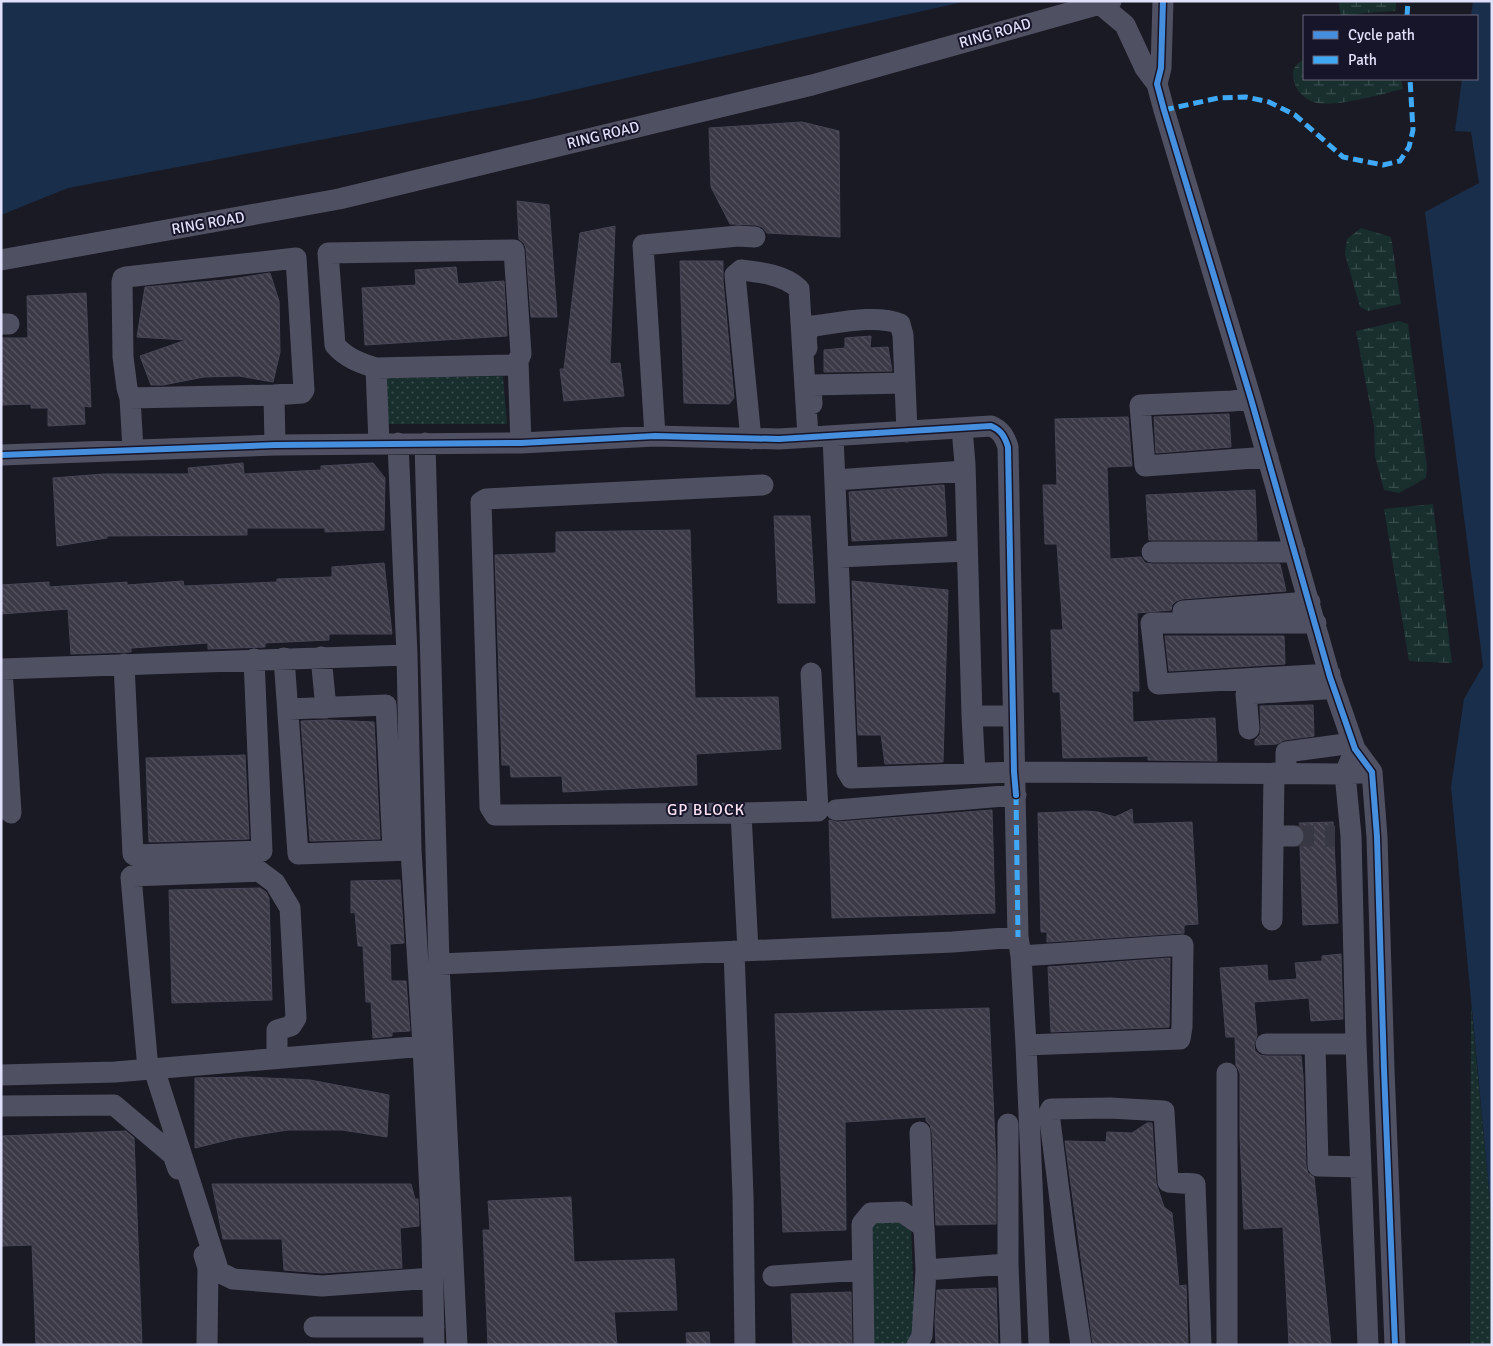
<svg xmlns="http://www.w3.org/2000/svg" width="1493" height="1346" font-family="Signika,sans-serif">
<defs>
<pattern id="wetland-marsh" width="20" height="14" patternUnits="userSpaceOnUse" patternTransform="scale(1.25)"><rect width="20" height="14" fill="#182f2e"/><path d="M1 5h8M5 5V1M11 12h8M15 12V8" fill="none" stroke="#394d4d"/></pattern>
<pattern id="park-dots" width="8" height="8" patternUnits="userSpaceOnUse" patternTransform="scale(1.25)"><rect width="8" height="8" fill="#182f2e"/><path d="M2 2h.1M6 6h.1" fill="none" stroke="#394d4d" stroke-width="1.8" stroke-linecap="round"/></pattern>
<pattern id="building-back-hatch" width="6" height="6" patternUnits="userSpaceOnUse" patternTransform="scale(1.25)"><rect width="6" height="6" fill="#3a3945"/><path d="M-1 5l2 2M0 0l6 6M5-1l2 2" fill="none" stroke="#565561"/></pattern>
</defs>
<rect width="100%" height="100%" fill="#1a1a24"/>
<!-- wetland -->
<path fill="url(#wetland-marsh)" d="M 1338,1 L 1396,1 L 1396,11 L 1363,13 L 1351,16 L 1341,16 Z
M 1304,59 L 1304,79 L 1401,79 L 1403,89 C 1382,94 1329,110 1311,101 C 1302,97 1296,89 1294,81 C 1291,69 1295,65 1304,59 Z
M 1361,228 L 1391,237 L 1401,304 L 1368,311 L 1360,307 L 1345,254 L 1347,239 Z
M 1399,321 L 1408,324 L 1427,467 L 1426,478 L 1399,493 L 1384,490 L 1375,456 L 1374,426 L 1356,331 Z
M 1433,504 L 1452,663 L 1409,661 L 1384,509 Z"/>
<!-- park -->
<path fill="url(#park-dots)" d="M 503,376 L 507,424 L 388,424 L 385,378 Z
M 1471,1004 L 1492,1222 L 1492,1345 L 1470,1345 Z
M 874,1216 L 901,1219 L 911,1227 L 915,1336 L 909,1345 L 872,1345 L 866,1228 Z"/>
<!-- water -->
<path fill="#192e4a" d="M 1,1 L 967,1 L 529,100 L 68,188 L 1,215 Z
M 1473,1 L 1492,1 L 1492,1222 L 1451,787 L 1464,699 L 1483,666 L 1425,212 L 1479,183 L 1471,132 L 1455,131 L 1462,79 L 1477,79 L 1477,16 L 1471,16 Z"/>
<!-- building -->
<path fill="url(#building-back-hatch)" stroke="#474556" d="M 802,122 L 839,131 L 840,237 L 767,233 L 762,227 L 756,225 L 730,224 L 711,187 L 709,128 Z
M 517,201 L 549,205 L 557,317 L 531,317 L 526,249 L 524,243 L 519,239 Z
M 615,226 L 610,364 L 620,363 L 624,396 L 564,401 L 560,369 L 564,369 L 580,233 Z
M 680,261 L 723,261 L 723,281 L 734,398 L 729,404 L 684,403 Z
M 456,267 L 458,284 L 504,281 L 507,336 L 365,345 L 362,288 L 416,285 L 415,270 Z
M 270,273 L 279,301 L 280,352 L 273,382 L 239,376 L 204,377 L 163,385 L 151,385 L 140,356 L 186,340 L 137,337 L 145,287 L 225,280 Z
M 86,293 L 91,407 L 84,406 L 85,424 L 48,426 L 48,408 L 31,408 L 31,404 L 1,405 L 1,338 L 28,338 L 27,296 Z
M 871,336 L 870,348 L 888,347 L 892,371 L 824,372 L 824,350 L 845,348 L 845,338 Z
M 1229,414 L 1231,447 L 1156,453 L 1154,417 Z
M 1128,417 L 1132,466 L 1107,467 L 1110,559 L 1141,557 L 1145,563 L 1152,564 L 1280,564 L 1286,591 L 1182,599 L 1176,601 L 1172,605 L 1171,610 L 1137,613 L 1139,691 L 1132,691 L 1133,722 L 1215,718 L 1217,761 L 1148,760 L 1148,756 L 1063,758 L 1060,692 L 1053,692 L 1051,630 L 1063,630 L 1057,544 L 1045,544 L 1043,485 L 1057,485 L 1055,419 Z
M 243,463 L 244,474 L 321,470 L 321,466 L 373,463 L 385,478 L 384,530 L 325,532 L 325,528 L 247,528 L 247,535 L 107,536 L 107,538 L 57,546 L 53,478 L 104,474 L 189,474 L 188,468 Z
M 944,485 L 947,536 L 852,541 L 849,492 Z
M 1255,490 L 1257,540 L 1149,540 L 1146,495 Z
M 774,516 L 810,516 L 815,603 L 778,603 Z
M 690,530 L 695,698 L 778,697 L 781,749 L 696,754 L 697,785 L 563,792 L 562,776 L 511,777 L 510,765 L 502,765 L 495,555 L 556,553 L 556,532 Z
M 384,563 L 392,634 L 329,634 L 329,640 L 265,643 L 265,647 L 208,649 L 208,643 L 131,648 L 131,652 L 71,654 L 68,609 L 1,614 L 1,585 L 49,582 L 49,587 L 127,582 L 127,585 L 183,581 L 184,586 L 277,582 L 277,579 L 332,577 L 332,567 Z
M 852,581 L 948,590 L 943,762 L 885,764 L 881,735 L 858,735 Z
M 1165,636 L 1284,636 L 1285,664 L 1169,671 Z
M 1313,705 L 1314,736 L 1284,740 L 1277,744 L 1255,745 L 1255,740 L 1260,735 L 1261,728 L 1260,706 Z
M 328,720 L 374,722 L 380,839 L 310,841 L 301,721 Z
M 245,755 L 249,839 L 149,842 L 146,758 Z
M 1132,809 L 1133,824 L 1192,822 L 1198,924 L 1184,925 L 1184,933 L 1047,942 L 1047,932 L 1041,932 L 1038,813 L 1085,811 L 1098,812 L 1115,817 Z
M 992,810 L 995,913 L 832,918 L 829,820 L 837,822 Z
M 1333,822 L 1338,923 L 1303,925 L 1300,846 L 1304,842 L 1305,836 L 1299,823 Z
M 400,880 L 404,943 L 390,944 L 391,981 L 406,981 L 410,1031 L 392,1032 L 392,1036 L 373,1038 L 371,1002 L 366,1002 L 363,946 L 358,946 L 355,912 L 351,913 L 351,881 Z
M 260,888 L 266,892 L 269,898 L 272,1000 L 172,1003 L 169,890 Z
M 1341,954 L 1343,1019 L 1311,1021 L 1309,998 L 1254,1002 L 1257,1036 L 1254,1044 L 1255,1051 L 1260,1055 L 1266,1056 L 1301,1056 L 1303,1076 L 1306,1166 L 1308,1173 L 1314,1177 L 1331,1345 L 1289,1345 L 1283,1227 L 1244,1229 L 1240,1136 L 1240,1073 L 1236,1065 L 1235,1037 L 1226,1037 L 1220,968 L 1267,965 L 1268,981 L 1297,979 L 1295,963 L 1322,961 L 1322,956 Z
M 1170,958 L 1169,1027 L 1051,1032 L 1048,967 Z
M 989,1008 L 996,1165 L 996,1224 L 936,1225 L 932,1132 L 930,1125 L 926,1121 L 926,1117 L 845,1122 L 846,1230 L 783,1232 L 775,1014 Z
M 247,1077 L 310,1080 L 389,1095 L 387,1137 L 342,1130 L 288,1130 L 236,1138 L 195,1148 L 195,1078 Z
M 1147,1123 L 1152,1123 L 1156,1183 L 1164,1207 L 1172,1213 L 1179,1286 L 1186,1285 L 1188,1345 L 1093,1345 L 1065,1141 L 1106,1142 L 1107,1132 L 1132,1133 Z
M 126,1131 L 134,1138 L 142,1345 L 36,1345 L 32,1245 L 1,1246 L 1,1136 Z
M 212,1184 L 411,1184 L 415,1199 L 418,1199 L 419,1226 L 400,1228 L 402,1268 L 322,1273 L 284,1270 L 282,1239 L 223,1239 Z
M 571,1197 L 574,1262 L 674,1259 L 677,1310 L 614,1312 L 617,1345 L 488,1345 L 483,1230 L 490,1230 L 488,1201 Z
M 996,1288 L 998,1345 L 936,1345 L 935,1321 L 937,1290 Z
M 851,1292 L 852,1345 L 793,1345 L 791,1294 Z
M 709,1332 L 710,1345 L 687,1345 L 686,1333 Z"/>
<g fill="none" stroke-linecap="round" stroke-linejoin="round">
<!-- minor-tunnel -->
<path stroke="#383844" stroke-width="21" stroke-dasharray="21 11" stroke-linecap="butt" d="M 1293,836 L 1335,836"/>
<!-- minor -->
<path stroke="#505063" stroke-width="21" d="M 1163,1 L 1161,68 L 1157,84 L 1164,110 L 1251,399 L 1330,677 L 1355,749 L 1372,772 L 1377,837 L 1384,1069 L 1395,1345
M 1100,4 L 1125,25 L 1145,68 L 1157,84
M 1,260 L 339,199 L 812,85 L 1111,1
M 1,324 L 9,324
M 807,348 C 806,338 805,332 813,326 C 838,323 877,314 900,324 L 903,335 L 905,383
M 518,361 L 521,443
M 376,368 L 512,365 L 518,361 L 521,354 L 514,250 L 328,253 L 335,345 C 346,358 360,363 376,368 L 379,443
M 130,398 L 274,395 L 275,445
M 1251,399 L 1232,401 L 1140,405 L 1145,466 L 1268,457
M 812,404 L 811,385 L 905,383 L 907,432
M 962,428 L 965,464 L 972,716 L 975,773
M 655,436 L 643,245 L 738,236 L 755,237
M 833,436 L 847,771 L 851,778 L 1014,772 L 1345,774 L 1372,772
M 751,439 L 735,275 L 741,270 C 760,272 785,275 799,289 L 808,437
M 398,443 L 407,655 L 411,850 L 423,1046 L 432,1237 L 434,1345
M 425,443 L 439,964 L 457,1345
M 133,450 L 130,398 L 127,388 L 123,357 L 122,282 L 123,278 L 126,277 L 296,258 L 304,390 L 302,393 L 274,395
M 1,455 L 275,445 L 521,443 L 655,436 L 779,439 L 991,426 C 1001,430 1005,437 1008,447 L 1018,937 L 1021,956 L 1026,1045 L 1039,1345
M 835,480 L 965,471
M 1152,552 L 1295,552
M 839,557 L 967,551
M 1183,611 L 1310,602
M 1316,623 L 1151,623 L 1158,684 L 1330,674
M 321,657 L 326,708
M 284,658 L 298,854 L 411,850
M 124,664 L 133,854 L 134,855 L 262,851 L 254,659
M 1,669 L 407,655
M 2,669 L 11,813
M 288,709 L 386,705 L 393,850
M 972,716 L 1013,716
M 1249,729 L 1246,694 L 1324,689
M 1350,761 L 1345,774 L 1351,836 L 1356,1044 L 1368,1345
M 1286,773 L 1286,752 L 1353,743
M 836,810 L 1016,795
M 741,813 L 818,811 L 811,673
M 1273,836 L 1293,836
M 1272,920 L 1274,773
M 734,951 L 743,1196 L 745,1345
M 748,951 L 741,813 L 495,815 L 490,807 L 481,502 L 486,499 L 763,485
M 1021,956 L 1183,945 L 1182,1027 L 1180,1039 L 1026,1045
M 439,964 L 953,942 L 1018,937
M 1266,1044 L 1356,1044
M 1315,1044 L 1318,1166 L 1361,1167
M 148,1069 L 131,877 L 132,876 L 259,871 L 275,883 L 290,908 L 296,1018 L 291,1026 L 277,1030 L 277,1058
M 154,1069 L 219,1272 L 233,1279 L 322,1286 L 433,1278
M 1,1075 L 115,1072 L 437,1045
M 1,1106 L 114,1105 L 173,1155 L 178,1169
M 1008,1124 L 1008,1264 L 1011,1345
M 920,1132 L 924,1233
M 204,1255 L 208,1268 L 207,1345
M 926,1270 L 1008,1264
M 773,1276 L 862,1270
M 314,1327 L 434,1327
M 864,1345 L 862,1224 L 871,1213 L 902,1212 L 924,1227 L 926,1270 L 922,1336 L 917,1345
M 1081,1345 L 1065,1239 L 1049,1113 L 1051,1109 L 1110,1108 L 1164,1111 L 1168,1182 L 1195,1184 L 1201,1345
M 1227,1345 L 1227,1073"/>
<!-- quiet -->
<path stroke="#3fa9f5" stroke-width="5" stroke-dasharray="10 5" stroke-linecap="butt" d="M 1407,16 L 1408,1
M 1164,110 L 1218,98 L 1246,97 L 1269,102 L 1295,115 L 1343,157 L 1383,165 L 1400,161 L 1409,147 L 1413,130 L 1410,79
M 1016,795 L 1018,937"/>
<defs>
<path id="cycleway" d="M 1163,1 L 1161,68 L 1157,84 L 1164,110 L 1251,399 L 1330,677 L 1355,749 L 1372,772 L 1377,837 L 1384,1069 L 1395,1345
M 1,455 L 275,445 L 521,443 L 655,436 L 779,439 L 991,426 C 1001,430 1005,437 1008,447 L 1014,772 L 1016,795"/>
</defs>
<!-- cycleway casing -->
<use href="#cycleway" stroke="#171529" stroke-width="9"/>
<!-- cycleway -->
<use href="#cycleway" stroke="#468fdf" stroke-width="6"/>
</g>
<g text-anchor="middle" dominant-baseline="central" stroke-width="4" stroke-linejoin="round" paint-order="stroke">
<!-- street labels -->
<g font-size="15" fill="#e2e1fb" stroke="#171529">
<text transform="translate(995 33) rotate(-16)">RING ROAD</text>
<text transform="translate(603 135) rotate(-14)">RING ROAD</text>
<text transform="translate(208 223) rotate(-10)">RING ROAD</text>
</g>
<!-- neighbourhood labels -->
<g font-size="16" letter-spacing="1" fill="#fbe3f3" stroke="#171529">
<text x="706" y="810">GP BLOCK</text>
</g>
</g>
<!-- border -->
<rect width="1493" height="1346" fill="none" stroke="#e2e1fb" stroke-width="5"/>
<!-- legend -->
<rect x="1303" y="15" width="175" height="65" fill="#171529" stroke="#68677d"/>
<rect x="1313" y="31" width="25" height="8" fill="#468fdf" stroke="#68677d"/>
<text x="1348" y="40" font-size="15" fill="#e2e1fb">Cycle path</text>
<rect x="1313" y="56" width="25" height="8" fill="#3fa9f5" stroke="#68677d"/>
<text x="1348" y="65" font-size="15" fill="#e2e1fb">Path</text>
</svg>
